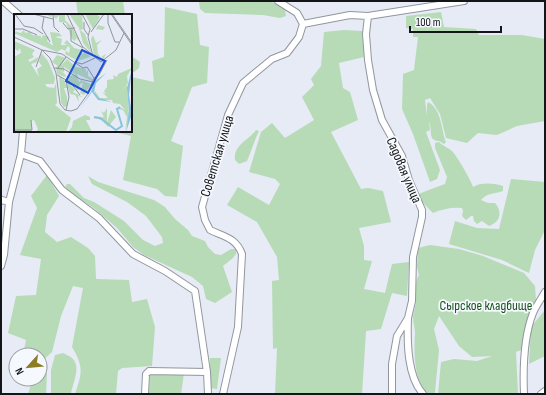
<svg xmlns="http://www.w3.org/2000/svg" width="546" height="395" font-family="'Sofia Sans Condensed',sans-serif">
<rect width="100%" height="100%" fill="#e6ebf5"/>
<!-- green -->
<path fill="#b7dbb6" d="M 76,1 L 123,1 L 125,15 L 78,15 Z
M 199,1 L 271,1 L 285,10 L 286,16 L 280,18 L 263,15 L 205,13 L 200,9 Z
M 165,7 L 197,14 L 200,45 L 209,47 L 207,83 L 192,87 L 171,141 L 183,146 L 177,197 L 165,196 L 157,189 L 123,180 L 131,136 L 111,131 L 131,131 L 131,77 L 154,82 L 152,61 L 164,57 Z
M 441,12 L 444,27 L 476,29 L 479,35 L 522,35 L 545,39 L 545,121 L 517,126 L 497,135 L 478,133 L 467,143 L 446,138 L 440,114 L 430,98 L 425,100 L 427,116 L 427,105 L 428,102 C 442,109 441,130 446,142 L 444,144 L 439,141 C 427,141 433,129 429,122 L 430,130 L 426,132 L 440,170 L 437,179 L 430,182 L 413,134 L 402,109 L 403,74 L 414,70 L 418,37 L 413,37 L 413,29 L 406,28 L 406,16 Z
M 344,30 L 362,31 L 364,57 L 339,63 L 343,88 L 350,92 L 358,120 L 331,132 L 361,189 L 368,188 L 383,191 L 391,222 L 359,228 L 364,246 L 364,260 L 372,261 L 364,289 L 385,293 L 392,264 L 409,262 L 407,296 L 392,293 L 381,329 L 366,331 L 362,394 L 275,394 L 277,348 L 273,349 L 272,281 L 279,280 L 277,257 L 257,222 L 227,205 L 238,187 L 269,205 L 280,184 L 275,179 L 249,172 L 261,132 L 272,123 L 285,138 L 314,120 L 302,97 L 314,85 L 311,79 L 321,66 L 324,32 Z
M 131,56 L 140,62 L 139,68 L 134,72 L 131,71 Z
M 256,130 L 259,131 C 255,139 251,152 247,161 L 239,164 L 235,160 C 233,145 249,140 256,130 Z
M 439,142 C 443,146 449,148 452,151 C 457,156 472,182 473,187 C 480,182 495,183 503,186 L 503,191 C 494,194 487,193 481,200 L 488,203 L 495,203 C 503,212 500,222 489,226 L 482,221 L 477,224 L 474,221 L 473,216 L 471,216 L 466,220 L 462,216 L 463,211 L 462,208 C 452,207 442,209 433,213 L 422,202 L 419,194 L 426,191 L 445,184 L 447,177 L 435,148 L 435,143 Z
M 47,175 L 59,196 L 47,215 L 45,232 L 57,242 L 71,237 L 88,248 L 95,256 L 96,279 L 129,280 L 132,302 L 147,299 L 155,327 L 152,366 L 122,368 L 118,371 L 116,394 L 75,394 C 82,373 84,367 72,347 L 83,288 L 73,286 L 61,316 L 52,352 L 40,363 L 40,355 L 23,355 L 26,340 L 8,333 L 16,296 L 36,295 L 41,259 L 20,255 L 37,208 L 31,196 Z
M 88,176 L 98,182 L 154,200 L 165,207 L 175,219 L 188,230 L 192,236 L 205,241 L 208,247 L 215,254 L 221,255 L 231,249 L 236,249 L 236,254 L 233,258 L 223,266 L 232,292 L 215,303 L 206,299 L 203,286 L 192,277 L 144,255 L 133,247 L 117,228 L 95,209 L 70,192 L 65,187 L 67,184 L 70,184 L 84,198 L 94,202 L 124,221 L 143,240 L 155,246 L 163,243 L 162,237 L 146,216 L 127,202 L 92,184 Z
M 511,179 L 545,182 L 545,230 L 535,250 L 529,273 L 502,260 L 449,244 L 455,221 L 477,228 L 499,229 Z
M 430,245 L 459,249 L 483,256 L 524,273 L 535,286 L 536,300 L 531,310 L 521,350 L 516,352 L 518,394 L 438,394 L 441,362 L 454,359 L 477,361 L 492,356 L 472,357 L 459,346 L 439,316 L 434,329 L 439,350 L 435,392 L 434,394 L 428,394 C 413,379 414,352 415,333 C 415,328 413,323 413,317 C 414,311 416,305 416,299 C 416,291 414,283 419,275 L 417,267 L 418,248 Z
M 545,310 L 545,356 L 529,364 L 531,327 Z
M 63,353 C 66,355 70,356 72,358 C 82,367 72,384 71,394 L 51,394 L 51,370 L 55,355 Z
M 210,358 L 221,358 L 217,389 L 210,388 Z
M 40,373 L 47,373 L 46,394 L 28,394 L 33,379 L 40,379 Z
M 184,373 L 181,394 L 149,394 L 150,374 Z"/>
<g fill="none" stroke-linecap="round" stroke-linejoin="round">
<defs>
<path id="minor" d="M 3,1 L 19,15
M 278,1 L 297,13 L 303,24 L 350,15 L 368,16 L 464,1
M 368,16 L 366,34 L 368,60 L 373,90 L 382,120 L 402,156 L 409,180 L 422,210 L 422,217 L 413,257 L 412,301 L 408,318 L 397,336 L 392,364 L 392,394
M 21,154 L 40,161 L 62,190 L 99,218 L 133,254 L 165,271 L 195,291 L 207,372 L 208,394
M 1,201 L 2,200 L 9,202
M 1,266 L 4,255 L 9,202 L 21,154 L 23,131
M 408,319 C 407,342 407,376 423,394
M 145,394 L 146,374 L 149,371 L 207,372
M 223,394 L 238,327 L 242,254 C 236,238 225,237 210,230 L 205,220 L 202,207 L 228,115 L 243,83 L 272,59 L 287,53 L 299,37 L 303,24
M 524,394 C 523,370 524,336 533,313 C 536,306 541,299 545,292
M 541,394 L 545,391"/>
</defs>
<!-- minor casing -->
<use href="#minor" stroke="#91969f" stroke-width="8"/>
<!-- minor -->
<use href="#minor" stroke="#fff" stroke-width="6"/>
</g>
<g text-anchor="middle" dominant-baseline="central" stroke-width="3.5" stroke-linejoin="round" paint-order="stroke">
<!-- street labels -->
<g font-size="14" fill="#131518" stroke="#f5f9fe">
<text transform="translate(217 156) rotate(-73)">Советская улица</text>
<text transform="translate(404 170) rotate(67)">Садовая улица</text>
</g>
<!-- park labels -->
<g font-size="14" fill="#1a521f" stroke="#f5f9fe">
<text x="486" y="305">Сырское кладбище</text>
</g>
</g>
<!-- overview -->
<g transform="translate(14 14)">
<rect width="118" height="118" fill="#e6ebf5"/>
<path d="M 31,0 L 51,1 L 51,6 L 58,13 L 66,28 L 62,24 L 61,27 L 58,25 L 52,9 L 45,8 L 45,1 L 42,5 L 39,1 L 37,3 ZM 55,0 L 68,0 L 69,15 L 66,16 L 71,20 L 78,40 L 69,29 L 65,14 ZM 71,0 L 82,0 L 86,3 L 79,15 ZM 84,11 L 91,13 L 89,16 L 82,15 L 79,21 L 82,29 L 88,26 L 83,31 L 84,40 L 87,43 L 92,40 L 89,46 L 88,43 L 80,42 L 77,25 ZM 10,16 L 11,19 L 16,18 L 18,21 L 27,22 L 27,25 L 29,21 L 35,23 L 33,27 L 39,32 L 36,18 L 45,19 L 48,22 L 41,23 L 48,25 L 47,31 L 53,31 L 50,29 L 53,26 L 60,34 L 68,36 L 68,40 L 71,38 L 79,45 L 76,43 L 64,47 L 51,40 L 52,37 L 55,39 L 56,34 L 54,32 L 51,37 L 48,35 L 43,38 L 2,20 L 0,21 L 0,17 L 7,19 ZM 0,27 L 21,36 L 18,40 L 20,43 L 14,46 L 16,48 L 24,43 L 23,48 L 17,50 L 25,63 L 23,55 L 28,52 L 25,48 L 27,39 L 34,47 L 41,64 L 40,70 L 31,70 L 33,73 L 40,74 L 42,69 L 43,89 L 41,91 L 57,104 L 52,118 L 22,118 L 24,115 L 20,106 L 17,107 L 18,118 L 0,118 L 0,43 L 7,39 L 6,34 L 4,37 L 0,34 ZM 43,41 L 52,44 L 47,52 L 53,45 L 62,53 L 72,55 L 72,58 L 74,56 L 74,62 L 79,65 L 78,67 L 63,60 L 65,68 L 67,66 L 77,70 L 70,81 L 66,79 L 69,69 L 66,70 L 64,77 L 59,70 L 57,71 L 61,76 L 59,78 L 69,83 L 64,82 L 65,88 L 61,81 L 56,80 L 54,74 L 50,74 L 53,83 L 53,92 L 50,93 L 47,89 L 45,61 L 50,66 L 53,73 L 53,62 L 62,61 L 50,53 L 50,58 L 46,57 L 50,59 L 52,62 L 51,63 L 43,60 L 42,53 L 44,52 L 38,48 ZM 118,54 L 113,62 L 114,69 L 108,77 L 113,71 L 115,102 L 111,118 L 113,103 L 109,96 L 103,95 L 106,93 L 111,96 L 106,90 L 99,89 L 98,86 L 89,86 L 85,84 L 81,80 L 80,76 L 86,84 L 94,84 L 88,78 L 92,80 L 90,77 L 93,73 L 93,66 L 100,65 L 99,61 L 103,63 L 104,60 ZM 93,94 L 93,109 L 97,96 L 102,103 L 94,113 L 88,106 L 79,104 L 90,103 L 87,97 L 90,99 ZM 71,101 L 76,103 L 76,106 L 72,106 L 78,118 L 54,118 L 58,113 L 59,107 Z" fill="#b7dbb6"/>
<path d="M 118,55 L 115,81 L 118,100 L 112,118 L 115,97 L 113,74 ZM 92,59 L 82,69 L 80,78 L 85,84 L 98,88 L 84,86 L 78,78 L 66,94 L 77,78 L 80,68 Z" fill="#89c3dd"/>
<path fill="none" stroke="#89c3dd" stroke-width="2" d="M 80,103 L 86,104 L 102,116 L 108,112 L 103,95 L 106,93"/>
<path fill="none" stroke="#92959d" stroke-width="1" d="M 1,0 L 10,12M 19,0 L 39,5M 39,0 L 40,13 L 45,18M 53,0 L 68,32 L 87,48 L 102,36 L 110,19M 68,0 L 76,15 L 74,23 L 79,42M 94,0 L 94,9 L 101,28 L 105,28M 97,0 L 118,31M 98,0 L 118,29M 30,3 L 28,14 L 36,28M 70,8 L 70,15 L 74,21M 49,9 L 54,15 L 61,14M 10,12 L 20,14 L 29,20M 0,15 L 9,15 L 23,21M 57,16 L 57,27 L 69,34M 77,18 L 90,0M 0,23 L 28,36 L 48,40 L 69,54 L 73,53 L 80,64M 28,36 L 36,44 L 42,59 L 46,90 L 51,96 L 57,97 L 63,95 L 73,81 L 80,64 L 85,61 L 93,46M 61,48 L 68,50 L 81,44M 22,53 L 28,36M 40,54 L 50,55 L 66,65 L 79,68M 44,54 L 52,43M 43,61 L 56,68 L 66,81M 52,66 L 55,83 L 52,96M 0,116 L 18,116 L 17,106"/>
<path fill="#1d4ed8" fill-opacity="0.15" stroke="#1d4ed8" stroke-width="2" d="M 68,36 L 91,47 L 74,79 L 52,67 Z"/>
<rect width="118" height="118" fill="none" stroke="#131518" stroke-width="2"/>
</g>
<!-- border -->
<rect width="546" height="395" fill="none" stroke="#131518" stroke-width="4"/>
<!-- north arrow -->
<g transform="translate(28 367) rotate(243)"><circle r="19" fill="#f5f9fe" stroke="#9b9ea2"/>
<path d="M0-3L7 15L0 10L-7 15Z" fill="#8c7d24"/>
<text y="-6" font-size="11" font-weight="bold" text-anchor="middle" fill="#131518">N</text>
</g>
<!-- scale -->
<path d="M410 26v6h91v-6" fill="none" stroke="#131518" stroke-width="2"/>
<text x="416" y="26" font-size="12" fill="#131518" stroke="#f5f9fe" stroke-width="3" paint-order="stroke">100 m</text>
</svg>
